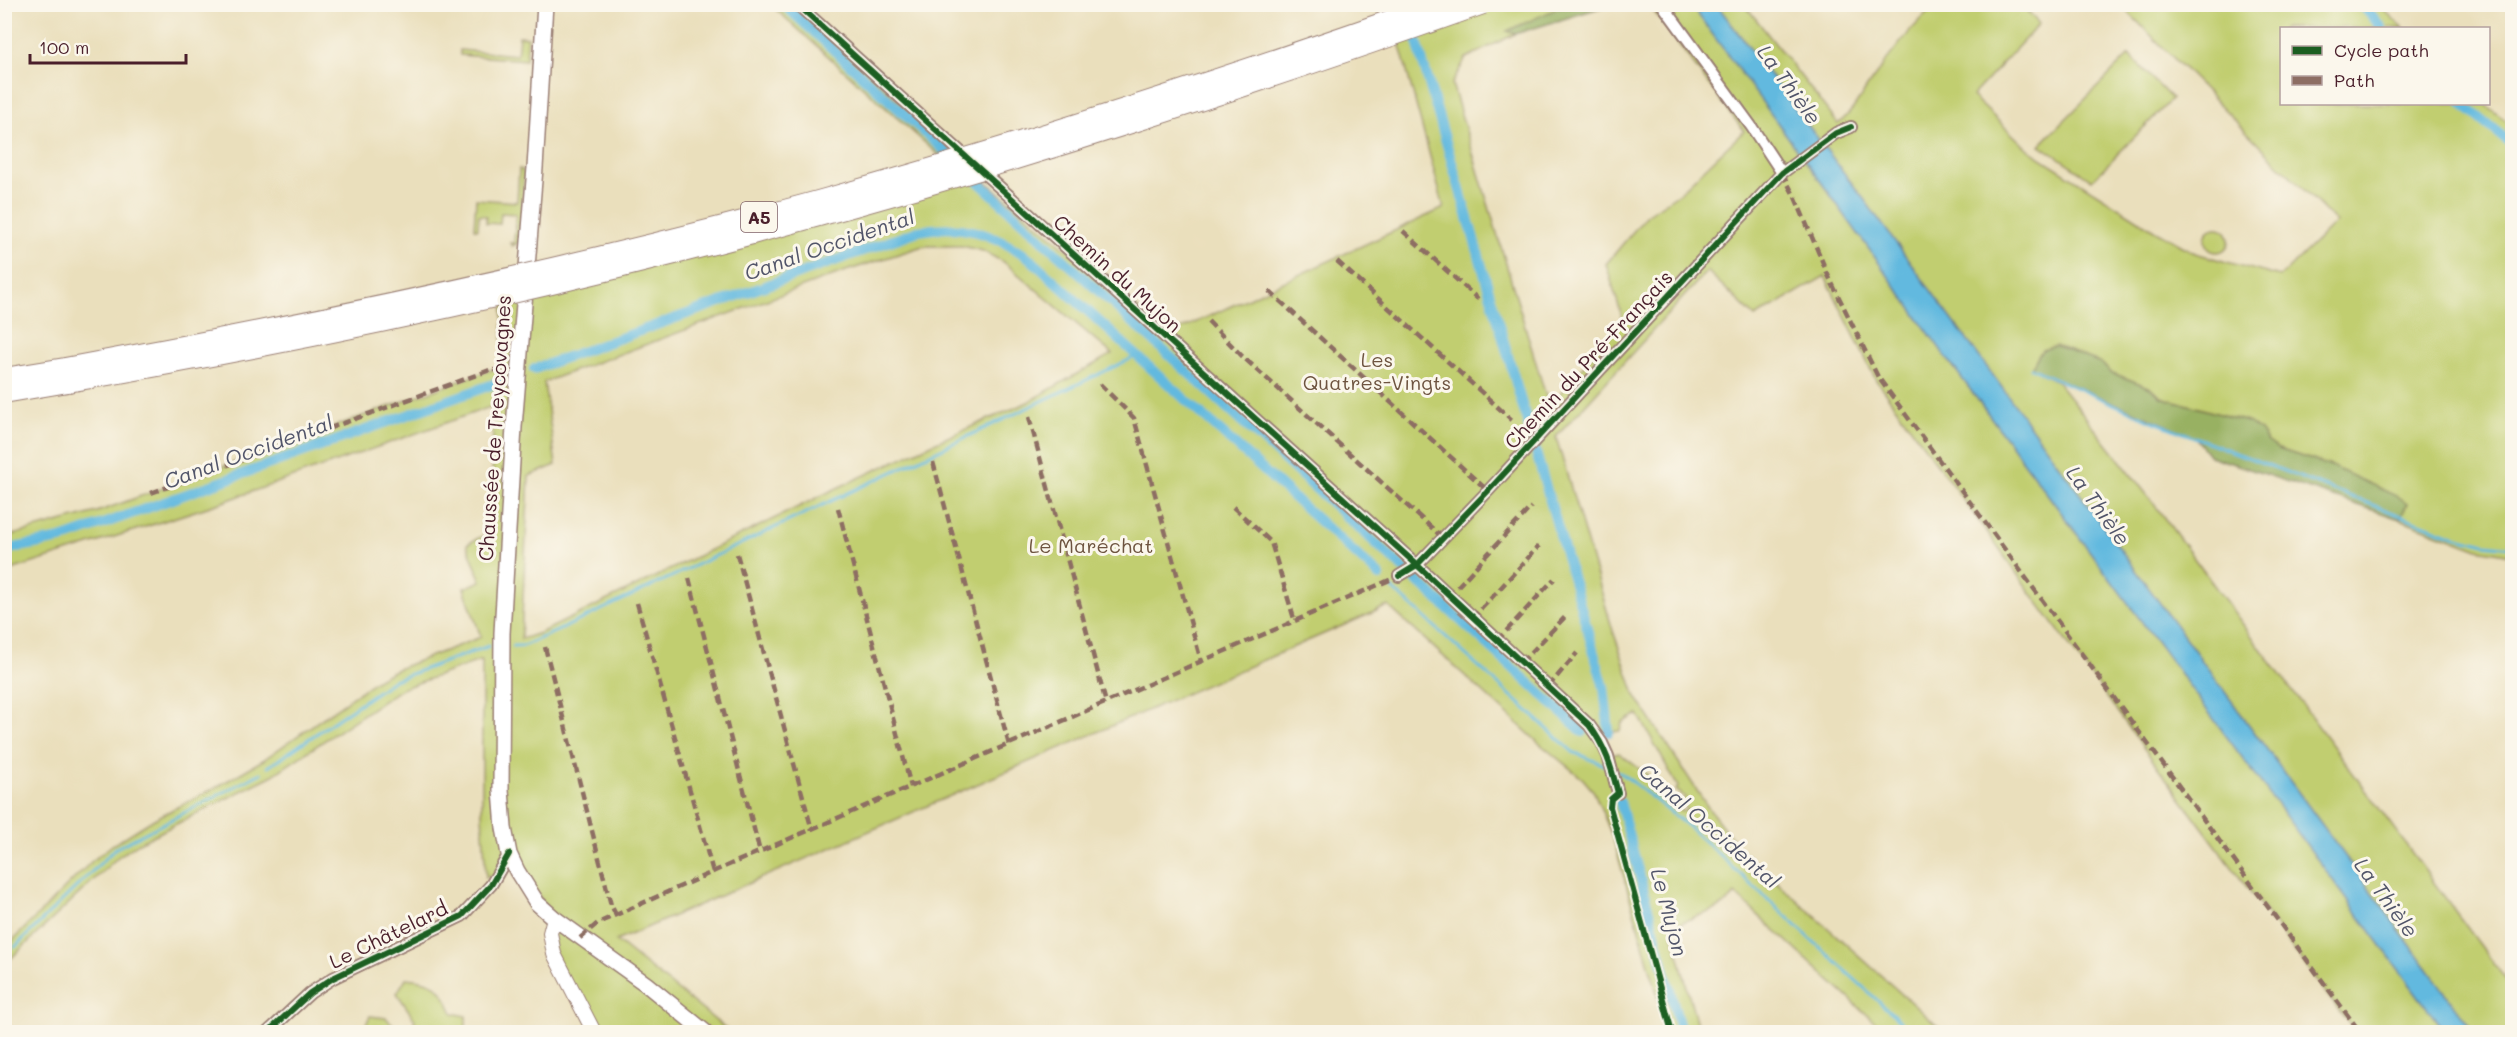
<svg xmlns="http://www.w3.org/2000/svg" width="2517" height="1037" font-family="Mali,sans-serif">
<rect width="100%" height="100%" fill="#fbf7ec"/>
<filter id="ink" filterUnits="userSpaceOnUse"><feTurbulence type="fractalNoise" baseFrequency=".0167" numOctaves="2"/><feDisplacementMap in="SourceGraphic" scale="12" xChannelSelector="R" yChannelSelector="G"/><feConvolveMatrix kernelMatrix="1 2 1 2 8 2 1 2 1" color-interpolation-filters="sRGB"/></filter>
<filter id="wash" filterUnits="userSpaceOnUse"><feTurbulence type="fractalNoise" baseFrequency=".008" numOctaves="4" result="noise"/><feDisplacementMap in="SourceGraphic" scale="24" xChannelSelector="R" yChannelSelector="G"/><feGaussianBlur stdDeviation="1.35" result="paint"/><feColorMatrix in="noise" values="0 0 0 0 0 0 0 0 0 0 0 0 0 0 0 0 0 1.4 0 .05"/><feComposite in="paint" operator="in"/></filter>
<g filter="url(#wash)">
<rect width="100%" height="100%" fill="#eadfbc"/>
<!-- green -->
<path fill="#c1ce70" stroke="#86764e" stroke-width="1.5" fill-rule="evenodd" d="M 1691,4 L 1829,193 L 1941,350 L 2445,1032 L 2355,1032 L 2162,773 L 1876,380 L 1825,276 L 1755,317 L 1707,271 L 1556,437 L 1613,631 L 1636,697 L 1709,809 L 1741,850 L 1944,1032 L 1886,1032 L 1735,894 C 1719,916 1694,912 1675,927 L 1673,935 L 1699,1032 L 1668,1032 L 1613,838 L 1594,792 L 1583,779 L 1540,744 L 1388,606 L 616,941 L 730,1032 L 594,1032 L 554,954 L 554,918 L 510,854 L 496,876 L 486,877 L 482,815 L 482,660 L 401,689 L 273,775 L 139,843 L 118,857 L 5,964 L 5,948 L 91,862 L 112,845 L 154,819 L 215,788 L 263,760 L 378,679 L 395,670 L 481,637 L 464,588 L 481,581 L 467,544 L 492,531 L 493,406 L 220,503 L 5,572 L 5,537 L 97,512 L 490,370 L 502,369 L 503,307 L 961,175 L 771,5 L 797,5 L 977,174 L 1166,332 L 1177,331 L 1444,208 L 1389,5 L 1567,5 L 1508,31 L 1515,34 L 1466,58 L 1452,84 L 1549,406 L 1623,320 L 1606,264 L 1647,215 L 1679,193 L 1744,131 L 1649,5 ZM 923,246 L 962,246 L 983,251 L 1005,263 L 1112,354 L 1028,402 L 934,443 L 835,489 L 540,633 L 521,639 L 529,476 L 556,465 L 544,382 L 843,272 ZM 1638,714 L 1678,787 L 1676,790 L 1685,797 L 1682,801 L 1687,811 L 1681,811 L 1672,802 L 1671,793 L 1619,753 L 1608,756 L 1595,733 L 1620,731 L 1622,723 Z
M 1717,5 L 1745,5 L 1838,124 C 1856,109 1859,98 1872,80 C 1891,54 1912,26 1936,5 L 2023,5 L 2039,24 L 1972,96 L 2030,151 L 2154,230 L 2195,253 L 2280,277 L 2336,222 L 2121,5 L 2379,5 L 2403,28 L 2282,28 L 2282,104 L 2484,104 L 2512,125 L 2512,555 L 2478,549 L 2400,519 L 2407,504 L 2331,466 L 2278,449 L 2267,441 L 2260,431 L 2250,423 L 2161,397 L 2151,388 L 2110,372 L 2101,363 L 2056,346 L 2031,368 L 2057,381 L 2148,496 L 2512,988 L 2512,1032 L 2474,1032 L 1866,202 Z
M 519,36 L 528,37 L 526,60 L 460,55 L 460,50 L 517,55 Z
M 2129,55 L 2172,99 L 2092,180 L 2040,145 Z
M 519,169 L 523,170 L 524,173 L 520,234 L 518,235 L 520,237 L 518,243 L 512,246 L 510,243 L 514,243 L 516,214 L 501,213 L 500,224 L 486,223 L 486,216 L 479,215 L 478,229 L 474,229 L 476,199 L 517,202 Z
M2205 240a12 12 0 1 1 24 0a12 12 0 1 1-24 0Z
M 406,978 C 437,982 440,984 453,1013 L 466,1016 L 466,1032 L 409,1032 L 415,1020 L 397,993 Z
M 370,1016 L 386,1018 L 397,1028 L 396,1032 L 362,1032 Z"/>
<!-- forest -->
<path fill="#98b162" stroke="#716846" stroke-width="1.5" d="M 1567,4 L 1609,5 L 1515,34 L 1507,31 Z
M 2056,346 L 2101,363 L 2110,372 L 2151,388 L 2161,397 L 2250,423 L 2260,431 L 2267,441 L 2278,449 L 2331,466 L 2396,496 L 2407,504 L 2400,519 L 2210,456 L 2195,437 L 2031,368 L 2042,350 Z"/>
<!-- water -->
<path fill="#62b9df" stroke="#566c85" stroke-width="1.5" d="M 1691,5 L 1717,5 L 1866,202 L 2474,1032 L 2445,1032 L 1941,350 L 1829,193 Z"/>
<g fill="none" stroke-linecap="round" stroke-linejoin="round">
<!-- stream -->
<path stroke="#62b9df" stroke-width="3" d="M 2031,368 L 2150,420 L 2454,536 L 2485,544 L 2512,547
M 1392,588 L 1573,752 L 1609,767
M 513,646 L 523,646 L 557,631 L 1137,356
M 268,767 L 394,680 L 489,646
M 1615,770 L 1624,775 L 1690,828 L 1912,1032
M 15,947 L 116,848 L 261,773
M 4,956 L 6,955"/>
<!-- canal -->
<path stroke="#62b9df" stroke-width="10" d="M 783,4 L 1583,732
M 1406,4 L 1604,687 L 1609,732
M 2361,4 L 2382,28
M 2462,104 L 2512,144
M 534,369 L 918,231 C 963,223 992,233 1028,257 L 1380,576
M 4,550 L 61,539 L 502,381
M 1620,802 L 1681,1032"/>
</g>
</g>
<g filter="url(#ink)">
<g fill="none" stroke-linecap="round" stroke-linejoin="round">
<defs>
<path id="minor" d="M 797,4 L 1417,565 L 1589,725 L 1602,743 L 1608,756 L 1618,793
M 1662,4 L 1751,126 L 1782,173
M 1399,576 L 1417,565 L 1488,491 L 1782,173 L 1836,133 L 1851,127
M 268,1032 L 310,993 L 333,978 L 462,916 L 491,885 L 509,854"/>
<path id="tertiary" d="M 554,918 L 550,933 L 554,954 L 594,1032"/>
<path id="secondary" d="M 545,4 L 535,168 L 514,427 L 502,633 L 501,790 L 504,828 L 509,854 L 517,871 L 537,903 L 554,918 L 646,984 L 705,1032"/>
<path id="motorway" d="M 4,378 L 65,368
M 4,393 L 68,382"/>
</defs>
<!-- minor casing -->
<use href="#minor" stroke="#9a7f74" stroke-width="14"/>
<!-- tertiary casing -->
<use href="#tertiary" stroke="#9a7f74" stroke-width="16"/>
<!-- secondary casing -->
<use href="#secondary" stroke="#9a7f74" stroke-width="18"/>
<!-- motorway casing -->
<use href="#motorway" stroke="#9a7f74" stroke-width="22"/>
<!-- minor -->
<use href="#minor" stroke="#fff" stroke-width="10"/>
<!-- tertiary -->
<use href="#tertiary" stroke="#fff" stroke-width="14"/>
<!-- secondary -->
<use href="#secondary" stroke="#fff" stroke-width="15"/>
<!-- motorway -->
<use href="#motorway" stroke="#fff" stroke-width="20"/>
<defs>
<path id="motorway-bridge" d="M 65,368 C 318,322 570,269 818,201 C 1027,143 1232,76 1437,4
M 68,382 C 298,342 526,294 752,234 C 999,169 1242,89 1483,4"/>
</defs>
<!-- motorway-bridge casing -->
<use href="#motorway-bridge" stroke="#9a7f74" stroke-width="22" stroke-linecap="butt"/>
<!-- motorway-bridge -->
<use href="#motorway-bridge" stroke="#fff" stroke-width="20"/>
<!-- quiet -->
<path stroke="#8d6e63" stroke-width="4.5" stroke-dasharray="9 4.5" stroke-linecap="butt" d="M 1782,173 L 1795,197 L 1828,275 L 1878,377 L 2360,1032
M 1403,231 L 1478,299
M 1337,261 L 1512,420
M 1269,291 L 1488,491
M 1208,321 L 1242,356 L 1443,538
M 1100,384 L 1134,418 L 1201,661
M 1029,417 L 1106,703
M 933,462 L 1009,745
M 151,493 L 490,370 L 512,370
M 1233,507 L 1271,542 L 1295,622
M 838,508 L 911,787
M 737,554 L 812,830
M 689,578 L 760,852
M 1448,597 L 1531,507
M 637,603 L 713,872
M 1472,619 L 1539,546
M 1497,641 L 1554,579
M 545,647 L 611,905 L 616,915
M 1521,663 L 1565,617
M 1548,687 L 1577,653
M 580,938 L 598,923 L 717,870 L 1399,576"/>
<defs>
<path id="cycleway" d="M 797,4 L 1417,565 L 1589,725 C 1606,748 1611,766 1618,793 L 1611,799 L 1610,807 L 1672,1032
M 1399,576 L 1417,565 L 1488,491 L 1782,173 L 1836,133 L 1851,127
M 268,1032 L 310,993 L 333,978 L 462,916 L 491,885 L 509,854"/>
</defs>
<!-- cycleway casing -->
<use href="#cycleway" stroke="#fbf7ec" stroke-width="10"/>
<!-- cycleway -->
<use href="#cycleway" stroke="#1b5e20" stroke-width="6"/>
</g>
</g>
<g text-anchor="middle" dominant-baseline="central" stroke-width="6" stroke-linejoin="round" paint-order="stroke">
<!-- shield labels -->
<rect fill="#fbf7ec" stroke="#7f6065" stroke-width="1.5" x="741" y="202" width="36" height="30" rx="4.5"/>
<g font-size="18" font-weight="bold" fill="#4a1f2b">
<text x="759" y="217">A5</text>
</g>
<!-- street labels -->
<g font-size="20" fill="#4a1f2b" stroke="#fbf7ec">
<text transform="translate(1118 273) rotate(42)">Chemin du Mujon</text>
<text transform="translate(1588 359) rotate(-47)">Chemin du Pré-Français</text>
<text transform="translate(494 428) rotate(-86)">Chaussée de Treycovagnes</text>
<text transform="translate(388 934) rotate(-26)">Le Châtelard</text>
</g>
<!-- park labels -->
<g font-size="20" fill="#6e5440" stroke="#fbf7ec">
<text x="1377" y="359">Les<tspan x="1377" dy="23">Quatres-Vingts</tspan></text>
<text x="1091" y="545">Le Maréchat</text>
</g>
<!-- water labels -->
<g font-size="21" font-style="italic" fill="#52556a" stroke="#fbf7ec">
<text transform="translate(1790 84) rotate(54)">La Thièle</text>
<text transform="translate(829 244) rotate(-19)">Canal Occidental</text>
<text transform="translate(248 451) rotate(-20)">Canal Occidental</text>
<text transform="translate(2099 505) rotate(54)">La Thièle</text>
<text transform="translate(1710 825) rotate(41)">Canal Occidental</text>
<text transform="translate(2387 897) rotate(54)">La Thièle</text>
<text transform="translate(1670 912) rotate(75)">Le Mujon</text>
</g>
</g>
<!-- margin -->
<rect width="2517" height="1037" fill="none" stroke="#fbf7ec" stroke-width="24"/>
<!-- legend -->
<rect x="2280" y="27" width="210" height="78" fill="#fbf7ec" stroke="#b4a19f" stroke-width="1.5"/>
<rect x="2292" y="46" width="30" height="9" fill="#1b5e20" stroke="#b4a19f" stroke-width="1.5"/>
<text x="2334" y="57" font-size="18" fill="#4a1f2b">Cycle path</text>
<rect x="2292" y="76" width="30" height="9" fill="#8d6e63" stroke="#b4a19f" stroke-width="1.5"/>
<text x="2334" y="87" font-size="18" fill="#4a1f2b">Path</text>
<!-- scale -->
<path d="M30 54v9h156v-9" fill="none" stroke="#4a1f2b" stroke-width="3"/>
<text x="39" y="54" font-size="18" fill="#4a1f2b" stroke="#fbf7ec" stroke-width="4.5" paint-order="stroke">100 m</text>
</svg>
